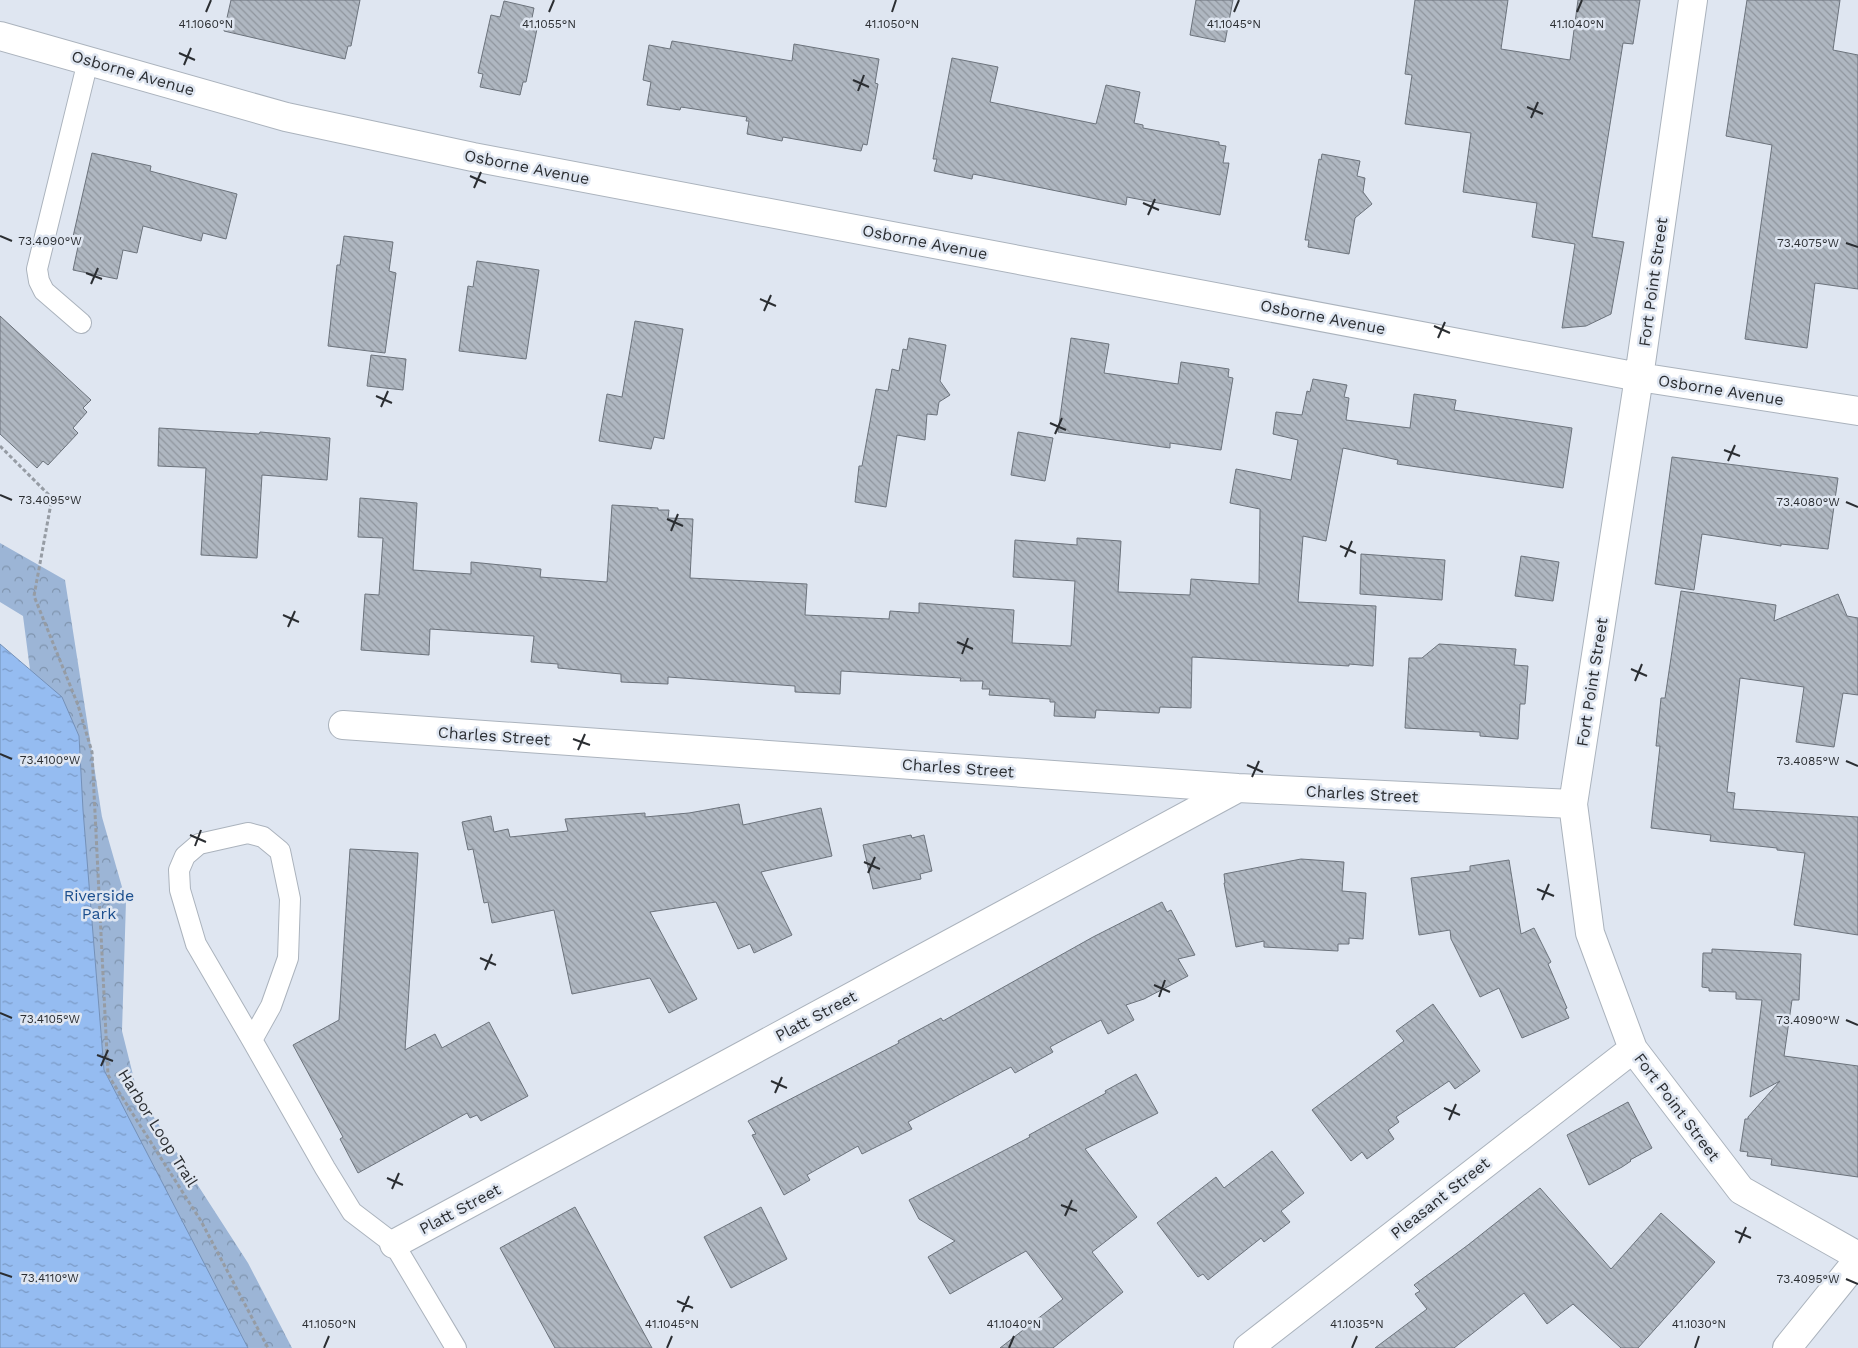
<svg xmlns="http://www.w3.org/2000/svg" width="1858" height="1348" font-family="'Work Sans',sans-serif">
<defs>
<pattern id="park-crowns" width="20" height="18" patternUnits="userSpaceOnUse" patternTransform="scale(1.25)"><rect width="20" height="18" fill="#9cb5d6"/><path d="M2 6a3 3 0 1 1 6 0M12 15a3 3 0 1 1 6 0" fill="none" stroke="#7f94ae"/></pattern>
<pattern id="water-ripples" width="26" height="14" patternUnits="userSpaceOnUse" patternTransform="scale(1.25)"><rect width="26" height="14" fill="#95bcf1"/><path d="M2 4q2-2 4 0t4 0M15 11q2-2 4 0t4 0" fill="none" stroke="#7a99c4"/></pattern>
<pattern id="building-back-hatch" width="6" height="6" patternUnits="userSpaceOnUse" patternTransform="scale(1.25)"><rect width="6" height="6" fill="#afb7c1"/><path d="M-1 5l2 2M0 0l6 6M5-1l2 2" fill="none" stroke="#8f959d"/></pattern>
</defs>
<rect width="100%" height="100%" fill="#dfe6f1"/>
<!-- park -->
<path fill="url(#park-crowns)" d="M 0,543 L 65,580 L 102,817 L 126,901 L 122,1031 L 137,1091 L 248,1263 L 292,1348 L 233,1348 L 87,1107 L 23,616 L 0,602 Z"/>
<!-- water -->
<path fill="url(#water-ripples)" stroke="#7591b8" d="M 0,644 L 62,697 L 79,736 L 83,810 L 104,1070 L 248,1348 L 0,1348 Z"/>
<!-- building -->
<path fill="url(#building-back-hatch)" stroke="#6c737c" d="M 231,0 L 360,0 L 351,46 L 348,46 L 345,59 L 224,31 Z
M 1196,0 L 1233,0 L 1225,42 L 1190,35 Z
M 1415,0 L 1508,0 L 1501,49 L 1570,60 L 1578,0 L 1640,0 L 1633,44 L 1623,43 L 1592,237 L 1624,242 L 1611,314 L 1586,326 L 1562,328 L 1575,244 L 1532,237 L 1537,203 L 1463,192 L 1471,133 L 1405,124 L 1412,75 L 1405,74 Z
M 1747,0 L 1840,0 L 1833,50 L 1858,55 L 1858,289 L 1815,283 L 1807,348 L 1745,339 L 1772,145 L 1726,136 Z
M 504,1 L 534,8 L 531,23 L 538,24 L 526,82 L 523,82 L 520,95 L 480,87 L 483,74 L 478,73 L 491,15 L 500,17 Z
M 672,41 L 792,61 L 794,44 L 879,59 L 875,83 L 878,84 L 867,145 L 863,144 L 861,151 L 783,137 L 782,141 L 747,134 L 749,121 L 746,121 L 747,117 L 681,107 L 680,110 L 647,105 L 651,82 L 643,80 L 649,45 L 670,49 Z
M 952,58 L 998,67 L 990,102 L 1096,124 L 1106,85 L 1140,92 L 1134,123 L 1143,125 L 1143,128 L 1219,142 L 1219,145 L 1226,146 L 1223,163 L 1229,163 L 1220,215 L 1127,197 L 1126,205 L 973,174 L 972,179 L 934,171 L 937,159 L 933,159 Z
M 92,153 L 151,166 L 150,171 L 237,194 L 226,239 L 203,233 L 201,241 L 143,226 L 137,253 L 123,250 L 117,279 L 73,270 L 79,242 L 72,241 Z
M 1322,154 L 1360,161 L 1357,176 L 1365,178 L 1363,192 L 1372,204 L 1355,218 L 1349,254 L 1308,247 L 1309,240 L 1305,240 L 1319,159 L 1321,160 Z
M 344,236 L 393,242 L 389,271 L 396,273 L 385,353 L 328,346 L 337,265 L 340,265 Z
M 477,261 L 539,270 L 526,359 L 459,351 L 468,286 L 473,287 Z
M 0,316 L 91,400 L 83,408 L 87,412 L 73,428 L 78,433 L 48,465 L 43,461 L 37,468 L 0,434 Z
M 635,321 L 683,329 L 664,439 L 654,437 L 651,449 L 599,441 L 607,394 L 622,397 Z
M 909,338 L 946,345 L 940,381 L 950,395 L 939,402 L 937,415 L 927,414 L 925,440 L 897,435 L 886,507 L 855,502 L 859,466 L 862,466 L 876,389 L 888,391 L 892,369 L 899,371 L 903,349 L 907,350 Z
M 1071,338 L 1109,344 L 1104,373 L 1178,384 L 1181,362 L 1229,369 L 1228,377 L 1233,378 L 1221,450 L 1170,443 L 1170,448 L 1058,432 Z
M 371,355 L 406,359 L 403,390 L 367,386 Z
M 1313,379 L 1347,385 L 1344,397 L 1349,398 L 1346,420 L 1410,428 L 1414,394 L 1456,400 L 1454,410 L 1572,428 L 1563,488 L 1397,464 L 1398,460 L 1343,448 L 1326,541 L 1303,536 L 1298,602 L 1376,606 L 1373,666 L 1349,664 L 1349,666 L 1192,657 L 1191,708 L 1160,707 L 1159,713 L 1096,710 L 1095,718 L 1054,716 L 1055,702 L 1050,702 L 1050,699 L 989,695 L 990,689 L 982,689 L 983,681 L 960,681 L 961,678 L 841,671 L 840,694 L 795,692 L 795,686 L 668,677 L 668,684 L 621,682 L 621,674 L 558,668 L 558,664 L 531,662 L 534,636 L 430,629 L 429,655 L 361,650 L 365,594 L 379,595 L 383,538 L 358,537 L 360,498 L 417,503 L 413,570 L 471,574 L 471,562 L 541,569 L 540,577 L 607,582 L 612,505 L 658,508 L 658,510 L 669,510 L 668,518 L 693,519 L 690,578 L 807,584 L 805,615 L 889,619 L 890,611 L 919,613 L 919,603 L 1014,610 L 1012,643 L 1071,646 L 1075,581 L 1013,577 L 1015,540 L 1077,545 L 1077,538 L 1121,541 L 1118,592 L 1190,595 L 1191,579 L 1259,584 L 1260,509 L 1230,503 L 1236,469 L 1291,480 L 1298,440 L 1273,434 L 1276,412 L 1302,415 L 1307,391 L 1310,392 Z
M 159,428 L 259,434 L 260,432 L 330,438 L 327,480 L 262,475 L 257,558 L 201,555 L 206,468 L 158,466 Z
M 1018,432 L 1053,438 L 1045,481 L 1011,475 Z
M 1672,457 L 1838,478 L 1828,549 L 1781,544 L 1781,546 L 1702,534 L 1694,590 L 1655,584 Z
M 1361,554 L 1445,560 L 1442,600 L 1360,594 Z
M 1521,556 L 1559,562 L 1553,601 L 1515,596 Z
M 1681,591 L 1776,605 L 1774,621 L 1838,594 L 1847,616 L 1858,618 L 1858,695 L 1843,693 L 1834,747 L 1796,742 L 1804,687 L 1740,678 L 1727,792 L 1735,793 L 1733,809 L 1858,817 L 1858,935 L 1794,925 L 1805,853 L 1777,850 L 1777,848 L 1710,841 L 1711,835 L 1651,828 L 1660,746 L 1656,746 L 1661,698 L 1665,698 Z
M 1439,644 L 1516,649 L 1514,665 L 1528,666 L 1525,704 L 1520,704 L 1518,739 L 1480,736 L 1480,732 L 1405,728 L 1409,658 L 1422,658 Z
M 739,804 L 743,825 L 821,808 L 832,856 L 761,872 L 792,935 L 754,953 L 750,944 L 738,949 L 716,902 L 650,912 L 697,999 L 669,1013 L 650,978 L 572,994 L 554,910 L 492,923 L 488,902 L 484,903 L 473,849 L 468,850 L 462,822 L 491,816 L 494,832 L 508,829 L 510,837 L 568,831 L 565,819 L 645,813 L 645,817 L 689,813 Z
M 911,835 L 912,838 L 924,835 L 932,871 L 920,874 L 921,879 L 873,889 L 863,845 Z
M 350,849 L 418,853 L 405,1050 L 435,1034 L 442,1048 L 489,1022 L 528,1096 L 481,1121 L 477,1115 L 470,1118 L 467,1113 L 358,1173 L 340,1139 L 343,1137 L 293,1045 L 339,1020 Z
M 1301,859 L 1344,862 L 1342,891 L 1366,893 L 1363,939 L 1349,938 L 1349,944 L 1338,944 L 1338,951 L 1264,947 L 1264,941 L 1236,947 L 1224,883 L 1225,883 L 1224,874 Z
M 1509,860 L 1521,934 L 1534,928 L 1551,962 L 1548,964 L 1567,1008 L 1565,1009 L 1569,1018 L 1522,1038 L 1499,988 L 1480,997 L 1451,939 L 1450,930 L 1419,935 L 1411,878 L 1470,871 L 1470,866 Z
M 1162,902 L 1167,912 L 1171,910 L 1195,955 L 1178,959 L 1188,976 L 1144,999 L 1126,1005 L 1134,1020 L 1108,1034 L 1101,1020 L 1050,1047 L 1053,1052 L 1015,1073 L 1011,1067 L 908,1122 L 912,1129 L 862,1154 L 858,1146 L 807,1175 L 810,1180 L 784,1195 L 752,1135 L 756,1134 L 748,1121 L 899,1043 L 898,1041 L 941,1018 L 943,1021 L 1093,937 Z
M 1712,949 L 1801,954 L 1799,1000 L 1792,1000 L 1784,1056 L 1858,1066 L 1858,1177 L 1771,1165 L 1772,1159 L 1747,1156 L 1748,1152 L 1740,1151 L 1745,1119 L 1748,1119 L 1748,1117 L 1780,1081 L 1750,1097 L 1762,1000 L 1736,999 L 1736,992 L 1709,991 L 1709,988 L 1702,987 L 1703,953 L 1712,953 Z
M 1433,1004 L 1480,1071 L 1455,1089 L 1449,1081 L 1396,1117 L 1399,1122 L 1388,1130 L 1394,1139 L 1367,1159 L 1362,1152 L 1351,1161 L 1312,1110 L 1404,1041 L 1396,1031 Z
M 1136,1074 L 1158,1113 L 1085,1149 L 1137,1217 L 1092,1252 L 1123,1292 L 1053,1348 L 1000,1348 L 1063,1299 L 1026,1251 L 950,1294 L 928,1257 L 955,1241 L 919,1219 L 909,1200 L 1030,1137 L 1029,1135 L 1106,1093 L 1105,1091 Z
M 1628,1102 L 1652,1148 L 1630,1160 L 1631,1161 L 1622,1167 L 1589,1185 L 1567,1135 Z
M 1272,1151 L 1304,1193 L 1281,1211 L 1290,1222 L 1264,1242 L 1261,1238 L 1208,1280 L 1203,1274 L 1198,1277 L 1157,1223 L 1216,1177 L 1224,1188 Z
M 1540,1188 L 1611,1269 L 1661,1213 L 1715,1262 L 1638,1348 L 1621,1348 L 1573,1304 L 1547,1324 L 1524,1293 L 1454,1348 L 1375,1348 L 1427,1309 L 1415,1294 L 1420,1291 L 1414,1285 L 1468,1245 Z
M 575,1207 L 652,1348 L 555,1348 L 500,1248 Z
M 761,1207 L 787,1259 L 731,1288 L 704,1237 Z"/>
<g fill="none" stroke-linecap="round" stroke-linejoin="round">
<defs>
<path id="lane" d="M 81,323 L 44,291 L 39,281 L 37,269 L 88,61
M 252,1040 L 271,1006 L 288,958 L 290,899 L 280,851 L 263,837 L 248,833 L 199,844 L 185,856 L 179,870 L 180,890 L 196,944 L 252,1040 L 325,1168 L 352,1212 L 394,1244 L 456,1348"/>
<path id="street" d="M 1693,0 L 1639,377 L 1573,804 L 1590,933 L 1633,1049 L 1741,1190 L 1858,1256
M 0,36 L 286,117 L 473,157 L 1639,377 L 1858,411
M 343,725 L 1238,788 L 1573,804
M 394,1244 L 1238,788
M 1248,1348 L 1633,1049
M 1787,1348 L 1858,1260"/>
</defs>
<!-- lane casing -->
<use href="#lane" stroke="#abb3bd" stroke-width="22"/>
<!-- street casing -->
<use href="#street" stroke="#abb3bd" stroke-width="30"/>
<!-- path -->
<path stroke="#969ca4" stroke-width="3" stroke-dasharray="4 2.5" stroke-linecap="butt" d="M 0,446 L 52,498 L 34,596 L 78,705 L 92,752 L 108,1075 L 201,1221 L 268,1348"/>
<!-- lane -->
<use href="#lane" stroke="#fff" stroke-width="20"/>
<!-- street -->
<use href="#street" stroke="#fff" stroke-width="28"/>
</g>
<!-- ticks -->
<path fill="none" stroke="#2b2e32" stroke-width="2" d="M 206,12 L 211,0M 549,12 L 554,0M 892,12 L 896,0M 1234,12 L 1239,0M 1577,12 L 1582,0M 179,53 L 195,60M 184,65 L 191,48M 853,80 L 869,87M 858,91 L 864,75M 1527,107 L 1543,114M 1531,118 L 1538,102M 470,176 L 486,183M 474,188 L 481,172M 1143,203 L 1159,210M 1148,215 L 1155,199M 0,236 L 12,241M 1846,243 L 1858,247M 86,273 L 102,279M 91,284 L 98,268M 760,299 L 776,306M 764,311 L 771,295M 1434,326 L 1450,333M 1438,338 L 1445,322M 376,396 L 392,403M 381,407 L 388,391M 1050,423 L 1066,430M 1055,434 L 1062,418M 1724,450 L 1740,456M 1728,461 L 1735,445M 0,495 L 12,500M 1846,502 L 1858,507M 667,519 L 683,526M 671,531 L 678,514M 1340,546 L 1356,553M 1345,557 L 1352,541M 283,615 L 299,622M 288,627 L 295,611M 957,642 L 973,649M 962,654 L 968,638M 1631,669 L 1647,676M 1635,681 L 1642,664M 573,739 L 590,745M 578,750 L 585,734M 0,754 L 12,759M 1846,761 L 1858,766M 1247,765 L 1263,772M 1252,777 L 1259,761M 190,835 L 206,842M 195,846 L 201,830M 864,862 L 880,869M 868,873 L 875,857M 1537,889 L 1554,896M 1542,900 L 1549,884M 480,958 L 496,965M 485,970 L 492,954M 1154,985 L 1170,992M 1159,997 L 1165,980M 0,1013 L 12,1018M 1846,1020 L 1858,1025M 97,1055 L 113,1061M 101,1066 L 108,1050M 771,1081 L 787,1088M 775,1093 L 782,1077M 1444,1108 L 1460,1115M 1449,1120 L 1456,1104M 387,1178 L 403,1185M 392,1189 L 399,1173M 1061,1205 L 1077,1211M 1065,1216 L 1072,1200M 1735,1231 L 1751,1238M 1739,1243 L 1746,1227M 0,1273 L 12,1277M 1846,1279 L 1858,1284M 677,1301 L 693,1308M 682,1312 L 689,1296M 324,1348 L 329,1336M 667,1348 L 672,1336M 1009,1348 L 1014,1336M 1352,1348 L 1357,1336M 1695,1348 L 1699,1336"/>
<g text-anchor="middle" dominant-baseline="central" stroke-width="5" stroke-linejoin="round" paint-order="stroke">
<!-- street labels -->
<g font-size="16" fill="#2b2e32" stroke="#dfe6f1">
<text transform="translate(133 73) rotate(16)">Osborne Avenue</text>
<text transform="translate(527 167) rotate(11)">Osborne Avenue</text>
<text transform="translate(925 242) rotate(11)">Osborne Avenue</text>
<text transform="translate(1653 282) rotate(-82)">Fort Point Street</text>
<text transform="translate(1323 317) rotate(11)">Osborne Avenue</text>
<text transform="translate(1721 390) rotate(9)">Osborne Avenue</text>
<text transform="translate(1592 682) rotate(-81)">Fort Point Street</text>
<text transform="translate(494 736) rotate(4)">Charles Street</text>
<text transform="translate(958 768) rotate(4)">Charles Street</text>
<text transform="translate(1362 794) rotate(3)">Charles Street</text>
<text transform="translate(816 1016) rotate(-28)">Platt Street</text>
<text transform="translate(1677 1107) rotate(53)">Fort Point Street</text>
<text transform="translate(158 1128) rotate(58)">Harbor Loop Trail</text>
<text transform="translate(1440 1198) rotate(-38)">Pleasant Street</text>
<text transform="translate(460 1209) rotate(-28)">Platt Street</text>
</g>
<!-- park labels -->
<g font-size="16" fill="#1c4f8e" stroke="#dfe6f1">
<text x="99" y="895">Riverside<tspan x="99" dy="18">Park</tspan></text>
</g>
</g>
<g font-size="12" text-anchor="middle" fill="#2b2e32" stroke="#dfe6f1" stroke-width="5" stroke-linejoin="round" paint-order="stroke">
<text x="206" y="28">41.1060°N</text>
<text x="892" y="28">41.1050°N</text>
<text x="1234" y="28">41.1045°N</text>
<text x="1577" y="28">41.1040°N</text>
<text x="549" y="28">41.1055°N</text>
<text x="50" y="245">73.4090°W</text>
<text x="1808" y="247">73.4075°W</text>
<text x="50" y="504">73.4095°W</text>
<text x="1808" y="506">73.4080°W</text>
<text x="50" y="764">73.4100°W</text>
<text x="1808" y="765">73.4085°W</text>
<text x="50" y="1023">73.4105°W</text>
<text x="1808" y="1024">73.4090°W</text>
<text x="50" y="1282">73.4110°W</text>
<text x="1808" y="1283">73.4095°W</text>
<text x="329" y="1328">41.1050°N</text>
<text x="672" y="1328">41.1045°N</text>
<text x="1014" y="1328">41.1040°N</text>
<text x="1357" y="1328">41.1035°N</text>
<text x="1699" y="1328">41.1030°N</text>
</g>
</svg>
